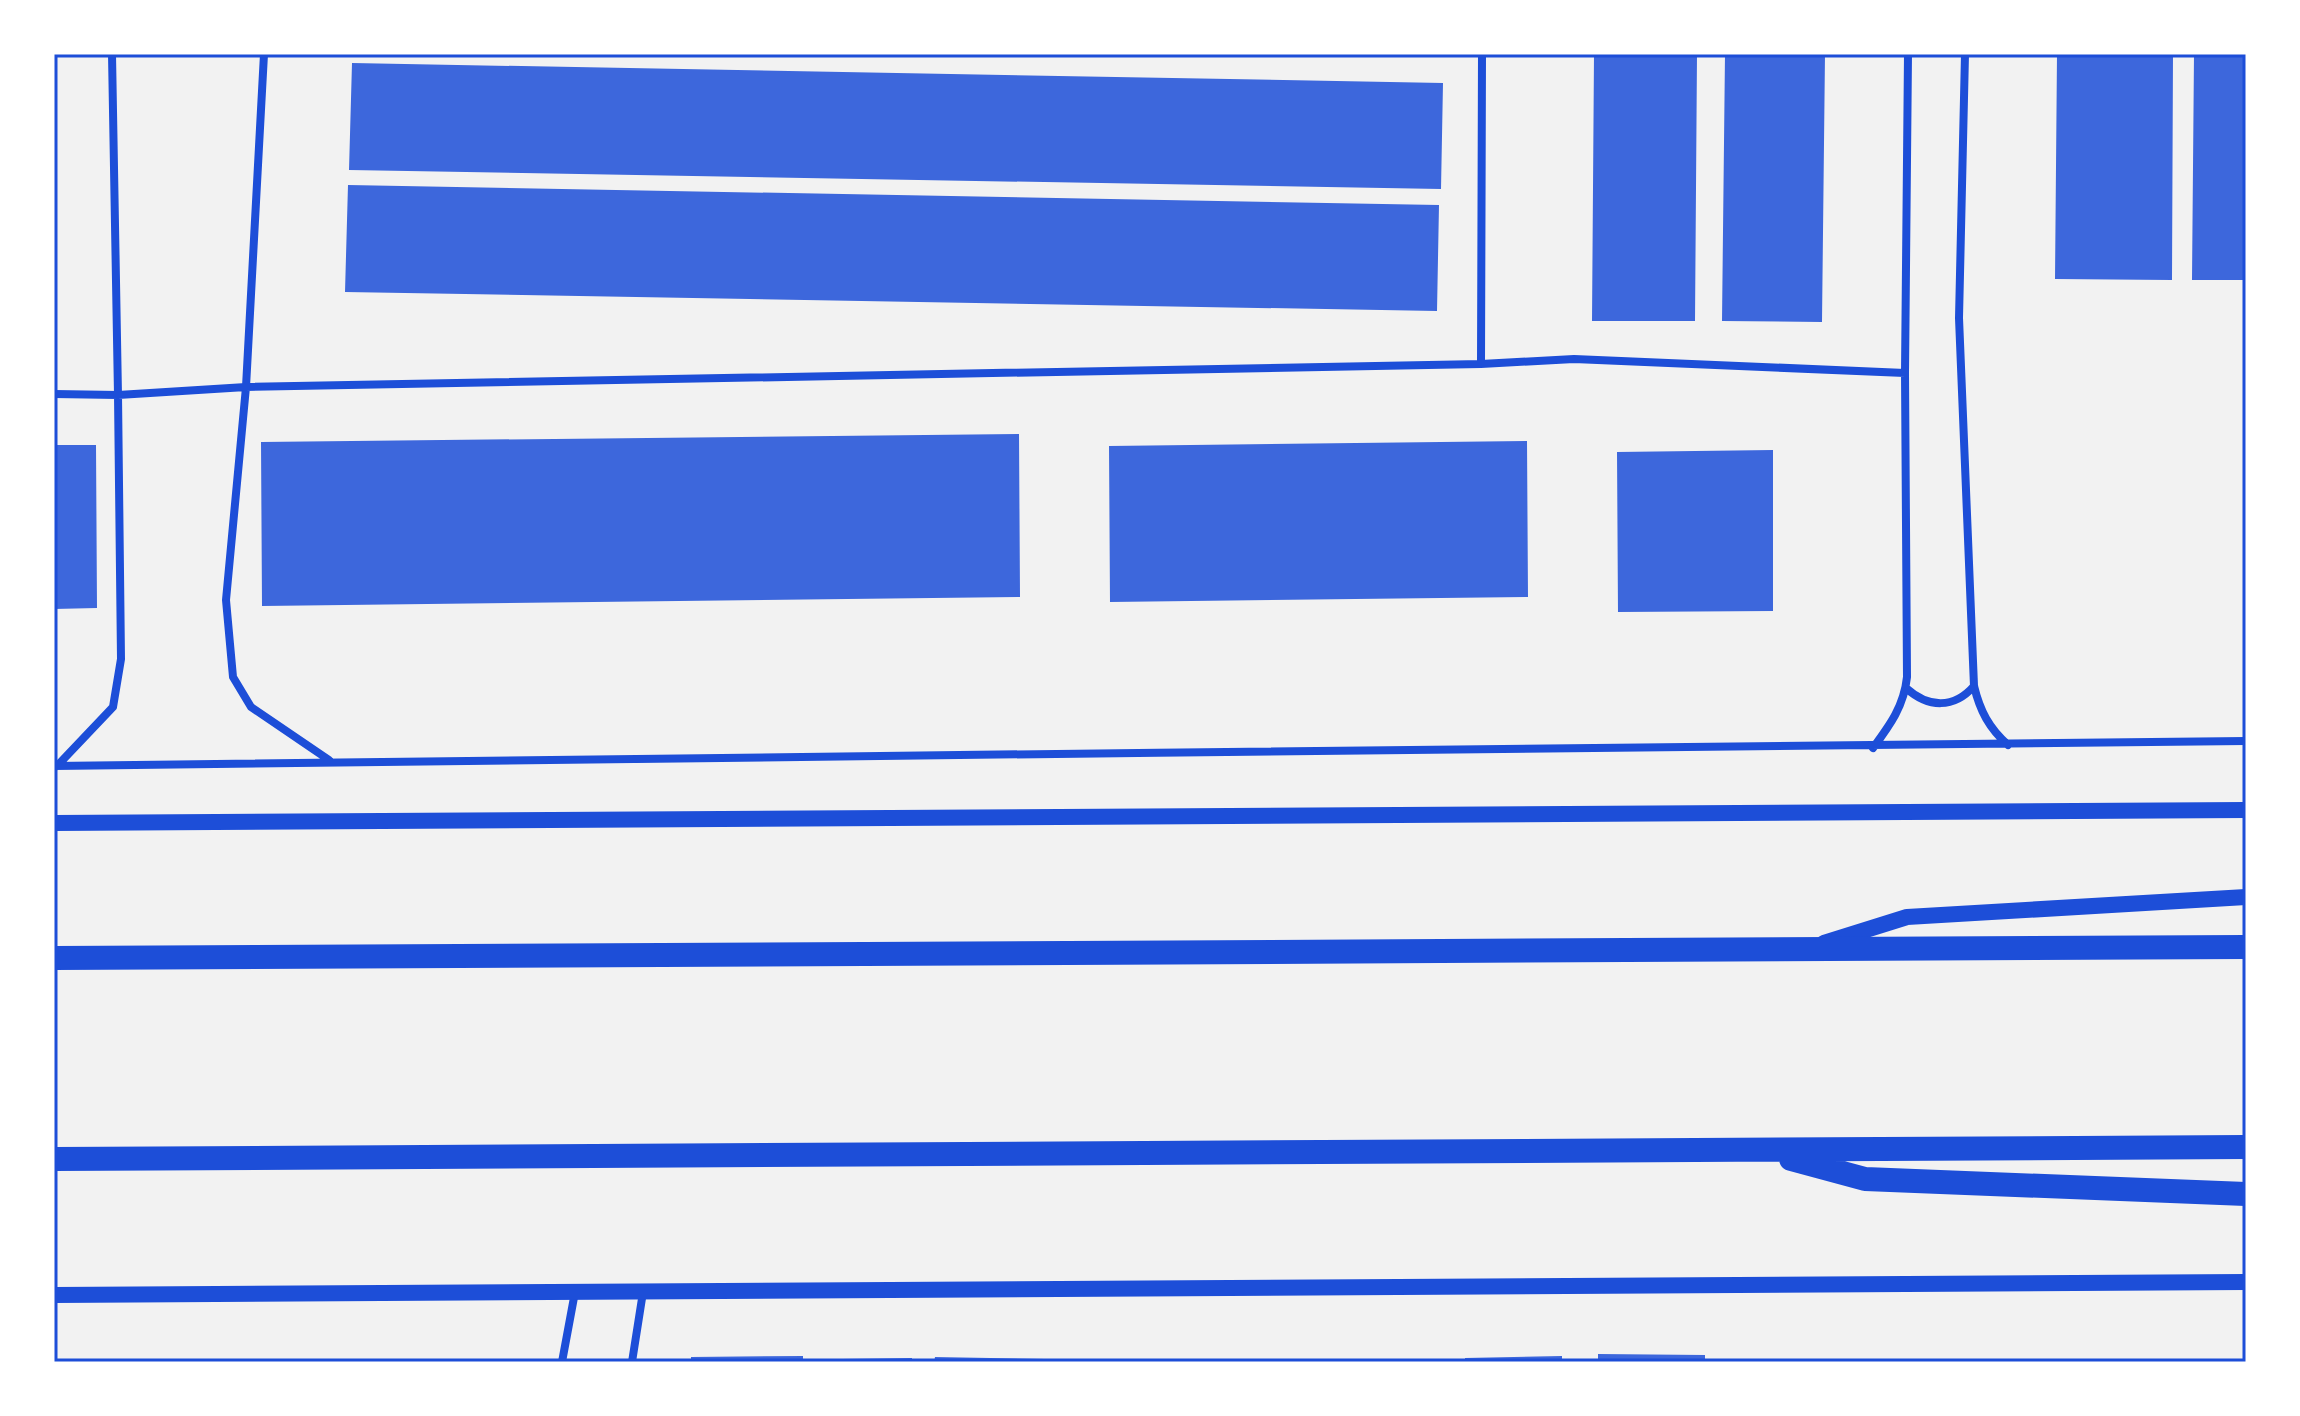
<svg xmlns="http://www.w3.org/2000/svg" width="2300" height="1416" font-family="Montserrat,sans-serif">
<rect width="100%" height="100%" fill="#f2f2f2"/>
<!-- building -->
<path fill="#3d67dc" d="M 1594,54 L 1697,54 L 1695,321 L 1592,321 Z
M 1725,54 L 1825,54 L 1822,322 L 1722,321 Z
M 2057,54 L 2173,54 L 2172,280 L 2055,279 Z
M 2194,54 L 2246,54 L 2246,280 L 2192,280 Z
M 352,63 L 1443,83 L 1441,189 L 349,170 Z
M 348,185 L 1439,205 L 1437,311 L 345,292 Z
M 1019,434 L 1020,597 L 262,606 L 261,442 Z
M 1527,441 L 1528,597 L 1110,602 L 1109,446 Z
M 54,445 L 96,445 L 97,608 L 54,609 Z
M 1773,450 L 1773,611 L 1618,612 L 1617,452 Z
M 1598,1354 L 1705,1355 L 1705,1362 L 1598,1362 Z
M 803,1356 L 803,1362 L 691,1362 L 691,1357 Z
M 1562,1356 L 1562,1362 L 1465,1362 L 1465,1358 Z
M 935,1357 L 1045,1359 L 1045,1362 L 934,1362 Z
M 912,1358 L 912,1362 L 842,1362 L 842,1359 Z"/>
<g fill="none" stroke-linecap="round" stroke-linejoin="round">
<!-- minor -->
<path stroke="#1d4ed8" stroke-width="8" d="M 1482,54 L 1481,364 L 1574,359 L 1905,373
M 1965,54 L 1959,318 L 1974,686 C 1980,711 1989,728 2008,745
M 54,394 L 118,395 L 112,54
M 1906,688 C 1928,708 1954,709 1974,686
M 1873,748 C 1890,725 1904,706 1907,677 L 1905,373 L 1908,54
M 329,760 L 251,707 L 233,677 L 226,600 L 246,387 L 1481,364
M 54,766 C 785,752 1515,753 2246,741
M 57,766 L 113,707 L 121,659 L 118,395 L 246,387 L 264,54
M 562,1362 L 575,1292
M 632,1362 L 643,1292"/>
<!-- secondary -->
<path stroke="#1d4ed8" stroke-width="16" d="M 54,823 L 2246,810
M 1824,943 L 1907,917 L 2246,897
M 54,1295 L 2246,1282"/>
<!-- motorway -->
<path stroke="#1d4ed8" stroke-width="24" d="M 54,958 L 2246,947
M 54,1159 L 2246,1147
M 1791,1159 L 1865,1179 L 2246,1194"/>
</g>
<!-- border -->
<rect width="2300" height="1416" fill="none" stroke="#ffffff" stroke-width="112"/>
<rect x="56" y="56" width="2188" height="1304" fill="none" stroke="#1d4ed8" stroke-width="3"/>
</svg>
